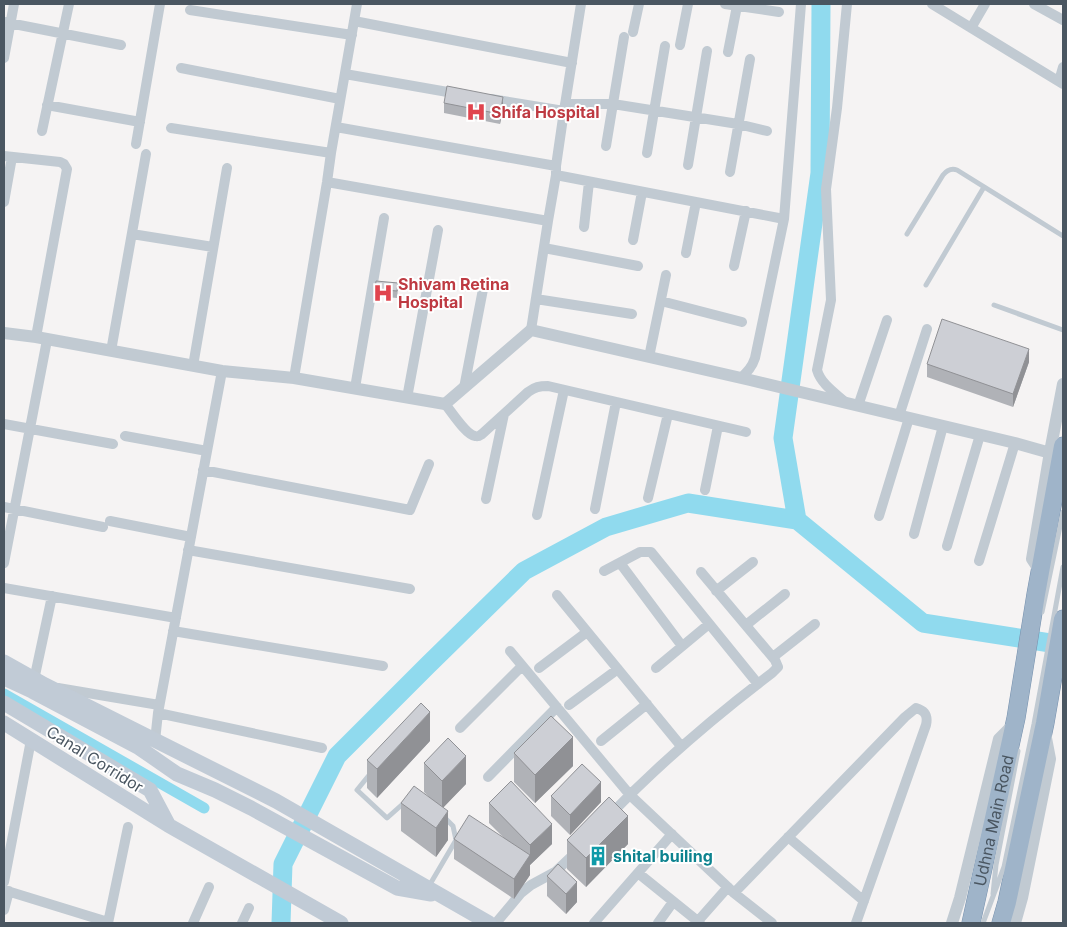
<svg xmlns="http://www.w3.org/2000/svg" width="1067" height="927" font-family="Inter,sans-serif">
<rect width="100%" height="100%" fill="#f5f3f3"/>
<g fill="none" stroke-linecap="round" stroke-linejoin="round">
<!-- canal -->
<path stroke="#90daee" stroke-width="11" d="M 4,694 L 204,808"/>
<!-- river -->
<path stroke="#90daee" stroke-width="19" d="M 821,4 L 820,173 L 783,438 L 797,520 L 923,623 L 1063,645
M 281,923 L 283,864 L 337,756 L 428,665 L 524,571 L 606,527 L 688,503 L 797,520"/>
<defs>
<g id="trunk">
<path id="s1" d="M 971,923 L 1016,718 L 1036,594 L 1063,446"/>
<path d="M 1001,923 L 1007,902 L 1045,723 L 1063,619"/>
</g>
</defs>
<!-- trunk casing -->
<use href="#trunk" stroke="#7690ad" stroke-width="19"/>
<!-- service -->
<path stroke="#c1cad2" stroke-width="5" d="M 907,234 L 943,175 C 947,170 951,168 957,170 L 1063,236
M 926,285 L 984,187
M 994,305 L 1063,330
M 1042,612 L 1063,512
M 370,774 L 357,790 L 387,818 L 405,802
M 429,886 L 456,840 L 453,826 L 445,818
M 993,894 L 996,865 L 1018,751
M 983,923 L 1004,867 L 1034,724 L 1063,567"/>
<!-- minor -->
<path stroke="#c1cad2" stroke-width="10" d="M 725,4 L 779,12
M 932,4 L 1063,84
M 1034,4 L 1063,20
M 190,10 L 352,35
M 354,21 L 572,63
M 4,22 L 121,45
M 971,28 L 985,4
M 633,32 L 639,4
M 680,45 L 688,4
M 728,52 L 737,6
M 4,58 L 14,4
M 181,68 L 340,99
M 345,74 L 459,94
M 1059,81 L 1063,67
M 491,99 L 564,111
M 565,104 L 613,104 L 738,124 L 767,131
M 47,105 L 140,122
M 336,127 L 556,166
M 171,128 L 331,153
M 42,131 L 69,4
M 136,144 L 160,4
M 606,146 L 624,37
M 647,153 L 665,46
M 4,156 L 60,162 L 64,164 L 67,169 L 36,337
M 688,165 L 707,51
M 730,172 L 750,59
M 556,175 L 784,219
M 327,182 L 548,221
M 4,202 L 12,157
M 584,227 L 589,182
M 132,234 L 213,247
M 633,240 L 642,192
M 544,248 L 638,266
M 686,253 L 696,202
M 734,266 L 746,211
M 536,299 L 632,314
M 661,301 L 742,322
M 531,330 L 548,221 L 556,175 L 556,166 L 564,111 L 581,4
M 111,351 L 146,154
M 649,357 L 666,275
M 193,366 L 227,168
M 294,378 L 327,182 L 331,153 L 357,4
M 741,378 C 748,371 752,367 755,358 L 784,219 L 801,4
M 355,388 L 384,218
M 464,388 L 484,284
M 407,398 L 438,230
M 845,402 C 835,393 821,384 817,370 L 831,300 L 826,189 L 837,108 L 847,4
M 445,404 C 451,411 466,435 475,436 C 479,437 479,436 482,434 L 528,392 C 535,387 539,386 548,386 L 746,432
M 858,406 L 887,320
M 899,416 L 927,329
M 4,424 L 113,444
M 125,436 L 207,451
M 203,470 L 410,510 L 429,464
M 705,490 L 718,426
M 648,498 L 668,414
M 486,499 L 504,414
M 4,507 L 103,527
M 595,509 L 616,402
M 537,515 L 564,390
M 879,516 L 909,418
M 110,521 L 191,537
M 914,534 L 943,426
M 947,546 L 980,435
M 188,550 L 410,589
M 979,561 L 1015,443
M 4,563 L 47,340
M 620,563 L 682,646
M 604,571 L 640,552 L 651,552 L 758,684
M 4,588 L 176,618
M 716,591 L 753,562
M 557,595 L 681,746
M 746,625 L 785,594
M 173,631 L 383,666
M 510,651 L 630,795 L 734,893 L 772,923
M 773,657 L 815,624
M 539,668 L 587,632
M 656,668 L 709,624
M 34,680 L 52,596
M 58,688 L 159,705
M 569,705 L 618,669
M 158,713 L 322,748
M 460,728 L 522,666
M 155,741 L 158,713 L 222,371
M 601,741 L 647,704
M 488,777 L 557,707
M 609,816 C 659,764 714,717 772,673 L 778,667 L 775,660 L 701,572
M 788,837 L 864,901
M 638,873 L 700,923
M 4,882 L 31,740
M 4,890 L 108,922
M 734,893 L 905,717 L 916,708 C 926,711 928,716 926,725 L 856,923
M 4,910 L 9,891
M 698,921 L 728,887
M 108,923 L 128,827
M 193,923 L 209,887
M 242,923 L 249,908
M 496,923 L 521,893 L 531,885 L 555,872 L 575,853
M 594,923 L 672,834
M 658,923 L 673,902"/>
<!-- tertiary -->
<path stroke="#c1cad2" stroke-width="12" d="M 4,333 L 36,337 L 222,371 L 294,378 L 445,404 L 531,330 L 750,380 L 1015,443 L 1061,456
M 1040,571 L 1032,559 L 1050,452 L 1063,384
M 952,923 L 960,898 L 999,739 L 1015,723
M 1015,923 L 1022,898 L 1050,759 L 1045,733"/>
<!-- secondary -->
<path stroke="#c1cbd6" stroke-width="15" d="M 4,662 L 45,685 L 276,801 L 489,923
M 4,678 L 32,691 L 138,747 L 177,774 L 215,790 L 251,808 L 397,888 L 431,894
M 4,703 L 150,790 L 168,824
M 4,723 L 168,825 L 341,923"/>
<!-- trunk -->
<use href="#trunk" stroke="#9fb4c9" stroke-width="18"/>
</g>
<!-- wall -->
<path fill="#b0b2b7" d="M 444,103 L 503,107 L 500,124 L 444,113 Z
M 375,289 L 398,289 L 397,298 L 375,296 Z
M 1029,362 L 1013,407 L 927,377 L 927,364 Z
M 430,741 L 377,798 L 367,788 L 367,760 Z
M 514,753 L 573,766 L 535,803 L 514,782 Z
M 424,763 L 466,784 L 443,807 L 448,840 L 436,857 L 401,831 L 401,803 L 429,797 L 424,792 Z
M 551,796 L 601,802 L 570,835 L 551,816 Z
M 489,803 L 552,844 L 530,865 L 530,875 L 514,899 L 454,859 L 454,839 L 504,838 L 489,823 Z
M 567,840 L 628,844 L 586,887 L 567,869 Z
M 547,876 L 577,902 L 566,914 L 547,896 Z"/>
<!-- shaded-wall -->
<path fill="#909195" d="M 503,97 L 503,107 L 500,124 L 500,114 Z
M 1029,349 L 1029,362 L 1013,407 L 1013,394 Z
M 430,712 L 430,741 L 377,798 L 377,769 Z
M 573,737 L 573,766 L 535,803 L 535,775 Z
M 466,756 L 466,784 L 442,809 L 442,781 Z
M 601,782 L 601,802 L 570,835 L 570,815 Z
M 448,811 L 448,840 L 436,857 L 436,828 Z
M 628,816 L 628,844 L 586,887 L 586,858 Z
M 552,824 L 552,844 L 530,865 L 530,875 L 514,899 L 514,879 L 530,855 L 530,845 Z
M 577,882 L 577,902 L 566,914 L 566,894 Z"/>
<!-- building -->
<path fill="#cdcfd5" stroke="#909195" d="M 447,86 L 503,97 L 500,114 L 444,103 Z
M 376,281 L 398,283 L 397,291 L 375,289 Z
M 942,319 L 1029,349 L 1013,394 L 927,364 Z
M 421,703 L 430,712 L 377,769 L 367,760 Z
M 551,716 L 573,737 L 535,775 L 514,753 Z
M 448,738 L 466,756 L 442,781 L 424,763 Z
M 582,764 L 601,782 L 570,815 L 551,796 Z
M 511,781 L 552,824 L 530,845 L 489,803 Z
M 414,786 L 448,811 L 436,828 L 401,803 Z
M 609,797 L 628,816 L 586,858 L 567,840 Z
M 469,815 L 530,855 L 514,879 L 454,839 Z
M 558,864 L 577,882 L 566,894 L 547,876 Z"/>
<!-- icons -->
<defs>
<symbol id="hospital-bare" viewBox="-9 -9 18 18"><path d="M-5-5h3v3.5h4V-5h3V5h-3V1.5h-4V5h-3Z" fill="#e0444e" stroke="#fff" stroke-width="2.5" paint-order="stroke"/></symbol>
<symbol id="building-bare" viewBox="-9 -9 18 18"><path d="M-4-6H4V6H1V3H-1V6H-4ZM-2.5-4.3h1.7v1.8h-1.7ZM.8-4.3h1.7v1.8H.8ZM-2.5-1h1.7V.8h-1.7ZM.8-1h1.7V.8H.8Z" fill="#0f9aa8" stroke="#fff" stroke-width="2.5" paint-order="stroke"/></symbol>
</defs>
<g fill-rule="evenodd">
<use href="#hospital-bare" x="462" y="98" width="28" height="28"/>
<use href="#hospital-bare" x="369" y="279" width="28" height="28"/>
<use href="#building-bare" x="584" y="842" width="28" height="28"/>
</g>
<g text-anchor="middle" dominant-baseline="central" stroke-width="4" stroke-linejoin="round" paint-order="stroke">
<!-- health labels -->
<g font-size="16" font-weight="bold" fill="#be3a42" stroke="#fff" text-anchor="start">
<text x="491" y="112">Shifa Hospital</text>
<text x="398" y="284">Shivam Retina<tspan x="398" dy="18">Hospital</tspan></text>
</g>
<!-- street labels -->
<g font-size="16" fill="#4a5661" stroke="#fff">
<text transform="translate(95 759) rotate(32)">Canal Corridor</text>
<text stroke="none"><textPath href="#s1" startOffset="105">Udhna Main Road</textPath></text>
</g>
<!-- culture labels -->
<g font-size="16" font-weight="bold" fill="#0d838f" stroke="#fff" text-anchor="start">
<text x="613" y="856">shital builing</text>
</g>
</g>
<!-- border -->
<rect width="1067" height="927" fill="none" stroke="#4a5661" stroke-width="10"/>
</svg>
